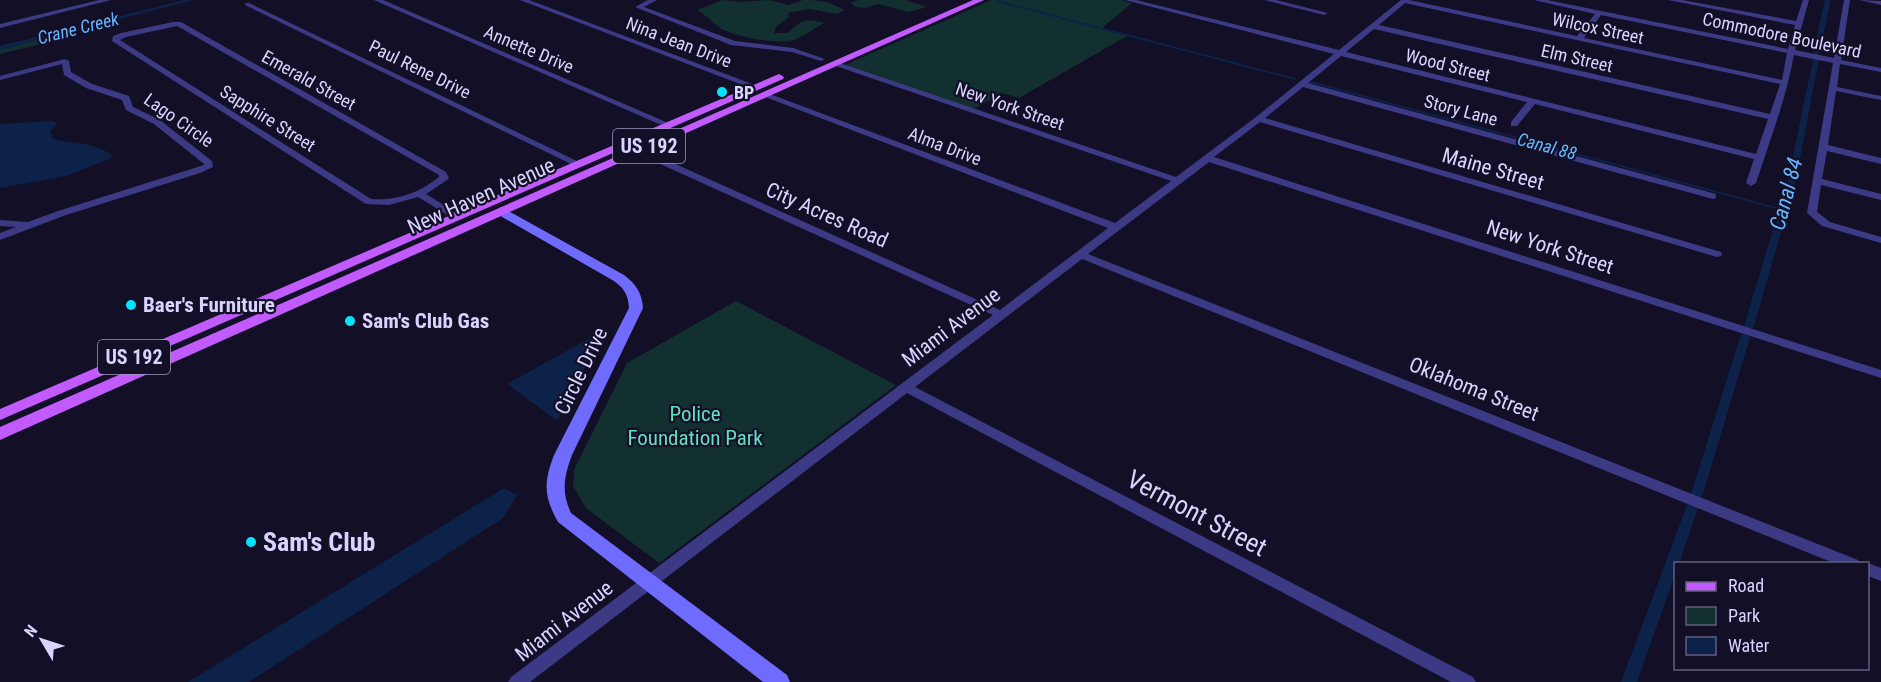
<svg xmlns="http://www.w3.org/2000/svg" width="1881" height="682" font-family="'Roboto Condensed',sans-serif">
<rect width="100%" height="100%" fill="#130f26"/>
<!-- green -->
<path fill="#12302f" d="M 722,0 L 741,2 L 769,0 L 788,5 L 803,0 L 811,0 L 827,2 L 845,10 L 837,14 L 809,9 L 788,13 L 789,17 L 776,27 L 774,33 L 787,33 C 803,21 803,17 824,23 C 815,28 805,36 794,40 C 777,45 736,37 720,28 C 713,23 706,15 697,10 Z
M 858,0 L 905,0 L 927,7 L 909,12 L 878,4 L 865,8 L 856,7 L 850,3 Z
M 991,0 L 1121,0 L 1132,3 L 1101,29 L 1127,36 L 1019,98 L 1002,93 L 972,110 L 843,66 Z
M 50,34 L 61,39 L 0,54 L 0,46 Z
M 736,301 L 896,385 L 659,563 L 586,508 L 573,486 L 574,470 L 627,363 Z"/>
<!-- water -->
<path fill="#0c2248" d="M 51,121 L 58,123 L 50,131 L 53,139 C 73,144 98,142 114,157 L 66,176 L 0,188 L 0,124 Z
M 604,330 L 557,421 L 507,384 Z
M 504,488 L 517,495 L 503,518 L 249,682 L 188,682 Z"/>
<g fill="none" stroke-linecap="round" stroke-linejoin="round">
<!-- stream -->
<path stroke="#0c2248" stroke-width="2" d="M 997,1 L 1295,79
M 1311,82 L 1783,210"/>
<!-- canal -->
<path fill="#0c2248" fill-rule="evenodd" d="M 184,0 L 194,0 L 0,50 L 0,46 Z
M 1825,0 L 1831,0 L 1819,54 L 1816,56 L 1813,54 Z
M 1816,57 L 1819,59 L 1796,180 L 1754,326 L 1753,328 L 1745,328 L 1744,326 L 1788,180 L 1813,59 Z
M 1746,331 L 1751,334 L 1703,494 L 1701,497 L 1697,498 L 1693,497 L 1691,494 L 1741,334 Z
M 1693,500 L 1697,502 L 1699,505 L 1679,564 L 1676,564 L 1676,572 L 1637,682 L 1621,682 L 1687,505 L 1689,502 Z"/>
<!-- street -->
<path fill="#3d3a85" fill-rule="evenodd" d="M 99,0 L 111,0 L 0,28 L 0,24 Z
M 374,0 L 383,0 L 673,125 L 666,127 Z
M 520,0 L 529,0 L 760,87 L 753,89 Z
M 648,0 L 657,0 L 644,7 L 735,41 L 793,48 L 825,59 L 821,61 L 792,52 L 731,45 L 635,7 Z
M 1125,0 L 1136,0 L 1339,50 L 1401,0 L 1409,0 L 1577,36 L 1595,14 L 1534,0 L 1547,0 L 1788,49 L 1795,25 L 1668,0 L 1682,0 L 1796,21 L 1803,0 L 1809,0 L 1795,50 L 1834,58 L 1844,0 L 1850,0 L 1841,60 L 1881,68 L 1881,72 L 1840,64 L 1837,87 L 1881,96 L 1881,100 L 1836,91 L 1828,145 L 1881,158 L 1881,164 L 1827,151 L 1822,179 L 1881,194 L 1881,200 L 1821,185 L 1817,212 L 1830,222 L 1881,237 L 1881,243 L 1822,226 L 1807,213 L 1833,63 L 1794,55 C 1786,99 1770,140 1756,183 L 1751,186 L 1746,183 L 1754,159 L 1535,104 L 1517,126 L 1511,126 L 1511,122 L 1527,102 L 1341,56 L 1308,83 L 1716,194 L 1716,198 L 1713,199 L 1303,87 L 1265,118 L 1721,252 L 1722,254 L 1721,256 L 1717,257 L 1260,122 L 1214,157 L 1881,370 L 1881,378 L 1209,162 L 1088,254 L 1858,560 L 1860,564 L 1836,564 L 1082,259 L 915,387 L 1473,677 L 1476,682 L 1451,682 L 907,393 L 530,682 L 508,682 L 511,677 L 993,315 L 636,153 L 636,149 L 642,149 L 1000,310 L 1108,228 L 760,95 L 767,93 L 1115,223 L 1171,181 L 830,64 L 837,62 L 1176,177 L 1256,117 L 1334,54 ZM 1405,3 L 1780,84 L 1770,114 L 1379,25 ZM 1601,15 L 1787,53 L 1782,80 L 1584,38 ZM 1374,29 L 1768,119 L 1756,154 L 1346,52 Z
M 1264,0 L 1276,0 L 1328,13 L 1324,15 Z
M 1859,0 L 1881,1 L 1881,5 Z
M 245,3 L 249,3 L 583,164 L 578,167 L 575,166 L 245,5 Z
M 173,22 L 181,22 L 446,172 L 449,178 L 447,180 L 426,194 L 463,217 L 462,219 L 454,219 L 418,197 L 389,205 L 366,204 L 112,41 L 113,36 L 121,33 ZM 177,26 L 439,175 L 439,177 C 419,193 397,201 371,199 L 120,40 L 126,37 Z
M 65,59 L 69,61 L 71,72 L 92,84 L 129,96 L 133,107 L 160,120 L 212,161 L 213,167 L 200,173 L 66,215 L 0,240 L 0,233 L 16,227 L 0,226 L 0,220 L 28,222 L 58,211 L 204,165 L 204,164 L 154,124 L 126,110 L 122,100 L 86,88 L 64,75 L 62,64 L 0,80 L 0,76 Z
M 1868,563 L 1881,568 L 1881,581 L 1868,576 Z"/>
<!-- secondary -->
<path fill="#6f6bff" fill-rule="evenodd" d="M 501,207 L 624,275 C 636,284 642,293 643,308 L 572,455 C 564,477 561,491 571,513 L 787,675 L 790,682 L 763,682 L 558,522 C 543,495 544,482 554,455 L 629,308 C 628,295 625,289 614,281 L 497,214 L 495,211 Z"/>
<!-- primary -->
<path fill="#c25bff" fill-rule="evenodd" d="M 973,0 L 984,0 L 0,440 L 0,427 Z
M 779,74 L 784,77 L 783,79 L 0,420 L 0,409 Z"/>
</g>
<!-- markers -->
<g fill="#00e5ff" stroke="#130f26" stroke-width="2">
<circle cx="722" cy="92" r="6"/>
<circle cx="131" cy="305" r="6"/>
<circle cx="350" cy="321" r="6"/>
<circle cx="251" cy="542" r="6"/>
</g>
<g text-anchor="middle" dominant-baseline="central" stroke-width="4.5" stroke-linejoin="round" paint-order="stroke">
<!-- far-water labels -->
<g font-size="18" font-style="italic" fill="#62b6ff" stroke="#130f26">
<text transform="translate(78 28) rotate(-14)">Crane Creek</text>
<text transform="translate(1547 146) rotate(15)">Canal 88</text>
</g>
<!-- far-street labels -->
<g font-size="18" fill="#d9d4ff" stroke="#130f26">
<text transform="translate(1598 28) rotate(12)">Wilcox Street</text>
<text transform="translate(1782 35) rotate(12)">Commodore Boulevard</text>
<text transform="translate(679 42) rotate(21)">Nina Jean Drive</text>
<text transform="translate(529 49) rotate(23)">Annette Drive</text>
<text transform="translate(1577 58) rotate(13)">Elm Street</text>
<text transform="translate(1448 65) rotate(14)">Wood Street</text>
<text transform="translate(420 69) rotate(26)">Paul Rene Drive</text>
<text transform="translate(309 80) rotate(29)">Emerald Street</text>
<text transform="translate(1010 106) rotate(19)">New York Street</text>
<text transform="translate(1461 110) rotate(15)">Story Lane</text>
<text transform="translate(268 118) rotate(32)">Sapphire Street</text>
<text transform="translate(179 120) rotate(35)">Lago Circle</text>
<text transform="translate(945 146) rotate(21)">Alma Drive</text>
</g>
<!-- far-poi labels -->
<g font-size="18" font-weight="bold" fill="#d9d4ff" stroke="#130f26" text-anchor="start">
<text x="734" y="92">BP</text>
</g>
<!-- shield labels -->
<g fill="#130f26" stroke="#9e99be" stroke-width="1.5">
<rect x="613" y="129" width="72" height="34" rx="4.5"/>
<rect x="98" y="340" width="72" height="34" rx="4.5"/>
</g>
<g font-size="20" font-weight="bold" fill="#d9d4ff">
<text x="649" y="146">US 192</text>
<text x="134" y="357">US 192</text>
</g>
<!-- street labels -->
<g font-size="21" fill="#d9d4ff" stroke="#130f26">
<text transform="translate(1493 169) rotate(16)">Maine Street</text>
<text transform="translate(481 196) rotate(-24)">New Haven Avenue</text>
<text transform="translate(827 215) rotate(24)">City Acres Road</text>
<text transform="translate(1550 247) rotate(18)">New York Street</text>
<text transform="translate(951 327) rotate(-37)">Miami Avenue</text>
<text transform="translate(581 371) rotate(-64)">Circle Drive</text>
<text transform="translate(1474 389) rotate(22)">Oklahoma Street</text>
<text transform="translate(564 621) rotate(-38)">Miami Avenue</text>
</g>
<!-- poi labels -->
<g font-size="21" font-weight="bold" fill="#d9d4ff" stroke="#130f26" text-anchor="start">
<text x="143" y="305">Baer's Furniture</text>
<text x="362" y="321">Sam's Club Gas</text>
</g>
<!-- park labels -->
<g font-size="21" fill="#5fe0c0" stroke="#130f26">
<text x="695" y="414">Police<tspan x="695" dy="24">Foundation Park</tspan></text>
</g>
<!-- water labels -->
<g font-size="22" font-style="italic" fill="#62b6ff" stroke="#130f26">
<text transform="translate(1786 194) rotate(-75)">Canal 84</text>
</g>
<!-- near-street labels -->
<g font-size="26" fill="#d9d4ff" stroke="#130f26">
<text transform="translate(1197 513) rotate(28)">Vermont Street</text>
</g>
<!-- near-poi labels -->
<g font-size="26" font-weight="bold" fill="#d9d4ff" stroke="#130f26" text-anchor="start">
<text x="263" y="542">Sam's Club</text>
</g>
</g>
<!-- legend -->
<rect x="1674" y="562" width="195" height="108" fill="#130f26" stroke="#625e7d" stroke-width="1.5"/>
<rect x="1686" y="582" width="30" height="9" fill="#c25bff" stroke="#625e7d" stroke-width="1.5"/>
<text x="1728" y="592" font-size="18" fill="#d9d4ff">Road</text>
<rect x="1686" y="607" width="30" height="18" fill="#12302f" stroke="#625e7d" stroke-width="1.5"/>
<text x="1728" y="622" font-size="18" fill="#d9d4ff">Park</text>
<rect x="1686" y="637" width="30" height="18" fill="#0c2248" stroke="#625e7d" stroke-width="1.5"/>
<text x="1728" y="652" font-size="18" fill="#d9d4ff">Water</text>
<!-- north arrow -->
<g transform="translate(42 640) rotate(309)" stroke="#130f26" stroke-width="4.5" paint-order="stroke">
<path d="M0-4.5L10 22L0 15L-10 22Z" fill="#d9d4ff"/>
<text y="-9" font-size="16" font-weight="bold" text-anchor="middle" fill="#d9d4ff">N</text>
</g>
</svg>
